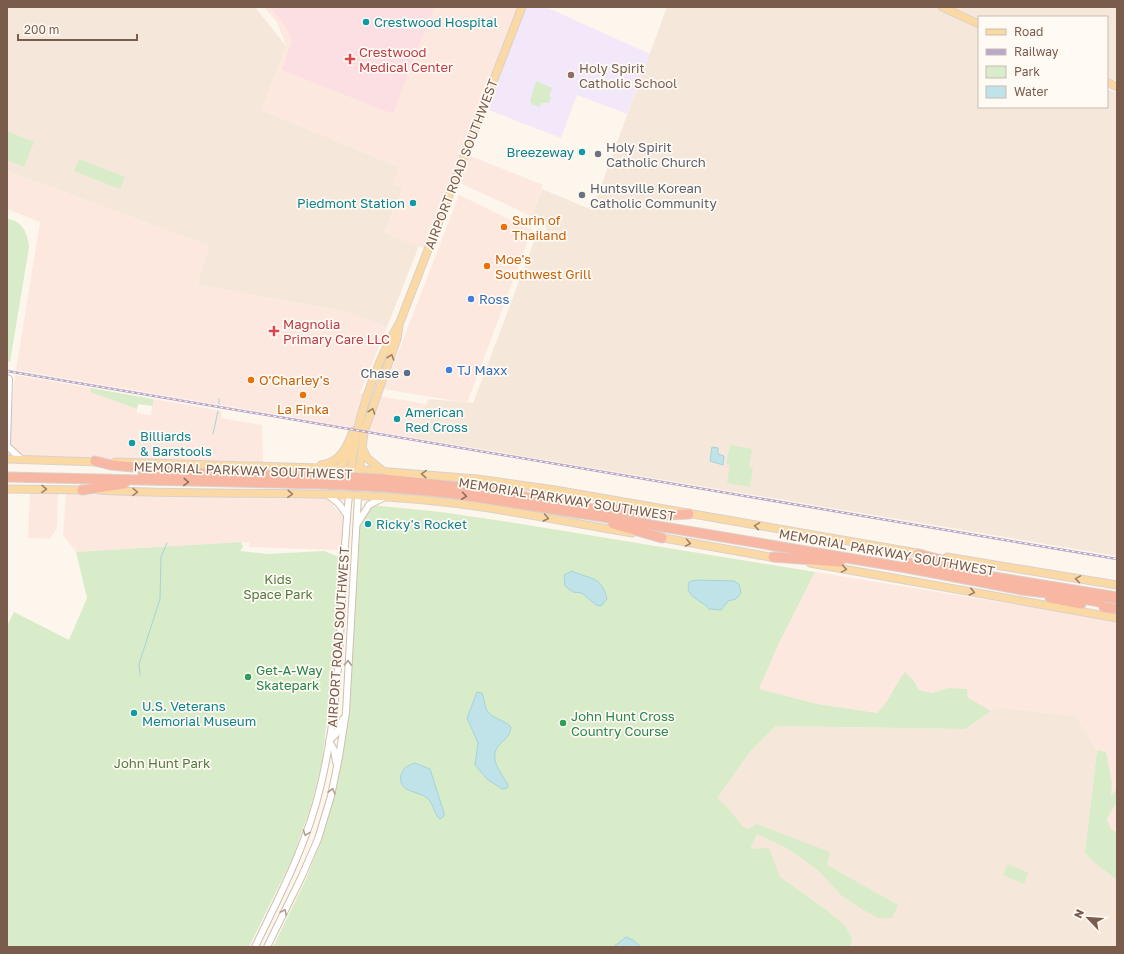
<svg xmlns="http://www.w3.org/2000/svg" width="1124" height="954" font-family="'Golos Text',sans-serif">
<rect width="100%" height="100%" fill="#fdf6ec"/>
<!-- residential -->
<path fill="#f5e8da" d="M 7,7 L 255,7 L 286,46 L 262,110 L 399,167 L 403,188 L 385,232 L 419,246 L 387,327 L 343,311 L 197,285 L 209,246 L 7,171 Z
M 667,7 L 935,7 L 979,28 L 979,107 L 1107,107 L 1107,89 L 1117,93 L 1117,556 L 415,438 L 428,399 L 473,403 L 535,239 L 552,241 L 544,224 L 531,216 L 542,189 L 592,210 Z
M 952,7 L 1117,7 L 1117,81 L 1107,77 L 1107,17 L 979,17 L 979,19 Z
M 996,707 L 1076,716 L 1097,750 L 1085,853 L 1092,861 L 1117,880 L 1117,947 L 833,947 L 707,811 L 749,753 L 776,726 L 965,729 Z"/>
<!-- commercial -->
<path fill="#fde8e0" d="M 264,7 L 524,7 L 428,250 L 385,233 L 403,188 L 393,184 L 399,167 L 262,110 L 286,46 L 277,22 Z
M 468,155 L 543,185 L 531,216 L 460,183 Z
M 7,171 L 209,246 L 197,285 L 343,311 L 387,327 L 360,393 L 426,404 L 415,438 L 16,370 L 40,222 L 7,209 Z
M 459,195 L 532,230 L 467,403 L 384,389 Z
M 15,375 L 91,388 L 91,392 L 137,409 L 137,413 L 151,415 L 153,399 L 222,411 L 221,418 L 262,425 L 263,462 L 42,458 L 18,455 L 14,453 L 11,445 L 10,428 Z
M 30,492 L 58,494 L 57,528 L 50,539 L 28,538 Z
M 66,494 L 327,499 L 344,518 L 343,543 L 340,548 L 335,550 L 249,547 L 250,543 L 241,542 L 76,552 L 63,535 Z
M 815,572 L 1117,621 L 1117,788 L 1111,797 L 1106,752 L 1097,750 L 1076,716 L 996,707 L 991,711 L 948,688 L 932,693 L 919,690 L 914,681 L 898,680 L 887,704 L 877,713 L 818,704 L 759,689 L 779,643 Z
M 1117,802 L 1117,833 L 1111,829 L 1107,819 Z"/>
<!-- education -->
<path fill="#f3e8fa" d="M 525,7 L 546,7 L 650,54 L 627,114 L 577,95 L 561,138 L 486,109 Z"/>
<!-- medical -->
<path fill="#fbdfe3" d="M 270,7 L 434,7 L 393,113 L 391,113 L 282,70 L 292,41 L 286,27 Z"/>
<!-- green -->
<path fill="#d8ecc9" d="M 536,81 L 552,88 L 549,96 L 551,97 L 549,103 L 542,103 L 539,107 L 532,104 L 530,101 Z
M 7,131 L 34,142 L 24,167 L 7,160 Z
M 79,159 L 125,177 L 120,189 L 74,171 Z
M 7,219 C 22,220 28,234 29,247 L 10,362 L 7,361 Z
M 91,388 L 153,399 L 153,406 L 138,404 L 137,409 L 90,392 Z
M 730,445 L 752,449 L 749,467 L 753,468 L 750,487 L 727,483 L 730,465 L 726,464 Z
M 371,505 L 441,512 L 509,522 L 815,572 L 779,643 L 759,689 L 818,704 L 877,713 C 891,700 893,686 905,672 L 914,681 L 919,690 L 932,693 L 948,688 L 967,689 L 968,698 L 991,711 L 965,729 L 776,726 L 749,753 L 717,798 L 728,808 L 743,827 L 749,829 L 757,824 L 830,852 L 827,865 L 898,905 L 892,918 L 878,918 L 862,909 L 842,896 L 819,871 L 806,861 L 785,847 L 757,834 L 750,849 L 769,848 L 780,877 L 829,912 L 846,927 L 852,939 L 850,947 L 273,947 L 306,879 L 321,841 L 331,809 L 344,748 L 360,523 Z
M 241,542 L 243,547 L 240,551 L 268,554 L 324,551 L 339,557 L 342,561 L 331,686 L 322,762 L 311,806 L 293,857 L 249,947 L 7,947 L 7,626 L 14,612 L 69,640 L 87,598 L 76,552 Z
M 1097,750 L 1106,752 L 1112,783 L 1111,796 L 1117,788 L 1117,802 L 1107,819 L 1111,829 L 1117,833 L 1117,880 L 1092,861 L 1085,853 Z
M 1008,864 L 1028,873 L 1024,884 L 1003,875 Z"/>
<!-- water -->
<path fill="#bfe3e8" stroke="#a5d3da" d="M 712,447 L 718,448 L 718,454 L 724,456 L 723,465 L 710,461 Z
M 572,571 C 591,580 601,575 607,599 L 601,606 L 596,605 L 582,593 L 573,592 L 565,586 L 564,575 Z
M 696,580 L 734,581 L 739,584 L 741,593 L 736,599 L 728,601 L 721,610 L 709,609 C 703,600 684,598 689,582 Z
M 477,692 L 482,693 C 485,700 484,707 488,712 C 495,720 505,720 511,727 C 510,734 508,737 503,741 C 486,756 499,769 508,785 L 507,788 L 502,789 L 487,779 L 475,765 L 478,743 L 467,718 Z
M 415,763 L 430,769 L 444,813 L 444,816 L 440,819 C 434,814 434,806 429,800 C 421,790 397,794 401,775 C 403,768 408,765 415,763 Z
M 626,937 L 633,940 L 641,947 L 613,947 Z"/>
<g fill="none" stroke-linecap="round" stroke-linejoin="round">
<!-- stream -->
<path stroke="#a5d3da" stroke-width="1" d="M 219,399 L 219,404
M 213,434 L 218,411
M 140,675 L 139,664 L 160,599 L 161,557 L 167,543"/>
<defs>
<path id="minor" d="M 7,378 L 9,379 L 7,445
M 7,446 L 22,460
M 328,495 L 339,504 L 347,515
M 357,524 L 369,505 L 383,498
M 329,741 L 336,734 L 343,719
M 329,741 L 334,750 L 336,762
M 255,947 C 280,895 307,844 320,788 C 344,692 339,592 349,495
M 267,947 L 301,878 L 318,839 L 331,796 L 339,757 L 346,712 L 358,496"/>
<path id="major" d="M 942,7 L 979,24
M 1107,82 L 1117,87
M 362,447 L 367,458 L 383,471
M 7,459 L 100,462
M 115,462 L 351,469 L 477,479 L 555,490 L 923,554
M 321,465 C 340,463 347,447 353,431
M 339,468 L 344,461 L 351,446
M 351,473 C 354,425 375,363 400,322 L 522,7
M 359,474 L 364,432 L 397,339 L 399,326
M 7,489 L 85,490
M 98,490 C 198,496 299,490 400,498 C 478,503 555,520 632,533
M 658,537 L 776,558
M 947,557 L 1117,585
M 810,563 C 913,581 1015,600 1117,618"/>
<path id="highway" d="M 95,461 L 111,465 L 166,470
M 143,474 L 181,473 L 321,476
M 7,477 L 321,484
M 384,479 L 487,490 L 622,514
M 384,487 L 449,493 L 622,520 L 907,568 L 1022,590 L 1055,594 L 1117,605
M 82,490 L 124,484
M 616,510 L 669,515 L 689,514
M 613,524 L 662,538
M 918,554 L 974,568
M 773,557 L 840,562
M 909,563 L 1117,597
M 1050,598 L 1081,604"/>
</defs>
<!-- minor casing -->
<use href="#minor" stroke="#d1beb0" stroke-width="8"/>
<!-- major casing -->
<use href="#major" stroke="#dad1cd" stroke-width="9"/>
<!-- highway casing -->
<use href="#highway" stroke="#dad1cd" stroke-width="11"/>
<!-- minor -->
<use href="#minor" stroke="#fff" stroke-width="6"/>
<!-- major -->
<use href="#major" stroke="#fbd9a5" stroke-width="7"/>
<!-- highway -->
<use href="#highway" stroke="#f7b7a3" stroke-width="9"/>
<defs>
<path id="rail" d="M 7,371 L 1117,559"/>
</defs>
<!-- rail casing -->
<use href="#rail" stroke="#b9a8c9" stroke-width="2.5"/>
<!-- rail -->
<use href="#rail" stroke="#fffaf3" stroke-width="1" stroke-dasharray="3" stroke-linecap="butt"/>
<defs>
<path id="highway-bridge" d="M 321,476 L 384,479
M 321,484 L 384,487
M 1103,607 L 1117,609"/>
</defs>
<!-- highway-bridge casing -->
<use href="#highway-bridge" stroke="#dad1cd" stroke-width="11" stroke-linecap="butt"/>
<!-- highway-bridge -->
<use href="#highway-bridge" stroke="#f7b7a3" stroke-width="9"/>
</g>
<!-- one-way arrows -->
<defs><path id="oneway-chevron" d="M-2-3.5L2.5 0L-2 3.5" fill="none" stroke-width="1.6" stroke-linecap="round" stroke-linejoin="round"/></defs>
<g stroke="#a18267">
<use href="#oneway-chevron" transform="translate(391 357) rotate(-71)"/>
<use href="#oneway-chevron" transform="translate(372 411) rotate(-71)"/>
<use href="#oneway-chevron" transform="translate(424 474) rotate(-176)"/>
<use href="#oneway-chevron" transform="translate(44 489) rotate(1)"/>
<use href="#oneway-chevron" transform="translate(135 492) rotate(1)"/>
<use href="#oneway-chevron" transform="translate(290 494) rotate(3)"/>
<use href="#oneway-chevron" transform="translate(546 518) rotate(11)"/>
<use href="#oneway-chevron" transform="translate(757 526) rotate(-171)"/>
<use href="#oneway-chevron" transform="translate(688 543) rotate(10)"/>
<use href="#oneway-chevron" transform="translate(844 569) rotate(9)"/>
<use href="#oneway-chevron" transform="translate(1078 579) rotate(-171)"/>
<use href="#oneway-chevron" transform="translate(972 592) rotate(13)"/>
</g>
<g stroke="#936e5e">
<use href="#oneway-chevron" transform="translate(186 482) rotate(2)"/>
<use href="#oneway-chevron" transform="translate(464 496) rotate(8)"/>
</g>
<g stroke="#af9d94">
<use href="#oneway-chevron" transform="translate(348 663) rotate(-87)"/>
<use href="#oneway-chevron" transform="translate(332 791) rotate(-77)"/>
<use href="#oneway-chevron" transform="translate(306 833) rotate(110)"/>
<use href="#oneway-chevron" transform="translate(284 912) rotate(-64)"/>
</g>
<!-- markers -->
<g fill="#0f9aa8" stroke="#fffaf3" stroke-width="1.5">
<circle cx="366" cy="22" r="4"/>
<circle cx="582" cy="152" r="4"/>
<circle cx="413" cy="203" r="4"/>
<circle cx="397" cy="419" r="4"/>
<circle cx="132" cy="443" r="4"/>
<circle cx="368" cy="524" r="4"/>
<circle cx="134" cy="713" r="4"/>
</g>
<g fill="#e0444e" stroke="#fffaf3" stroke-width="1.5">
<path d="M348 53h4v4h4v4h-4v4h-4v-4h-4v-4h4z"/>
<path d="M272 325h4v4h4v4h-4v4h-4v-4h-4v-4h4z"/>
</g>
<circle fill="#8d6e63" stroke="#fffaf3" stroke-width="1.5" cx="571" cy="75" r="4"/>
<g fill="#6b7280" stroke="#fffaf3" stroke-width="1.5">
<circle cx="598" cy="154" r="4"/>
<circle cx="582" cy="195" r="4"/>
</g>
<g fill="#e8710a" stroke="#fffaf3" stroke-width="1.5">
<circle cx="504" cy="227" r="4"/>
<circle cx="487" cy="266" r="4"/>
<circle cx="251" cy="380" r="4"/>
<circle cx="303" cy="395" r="4"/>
</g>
<g fill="#3f7fe0" stroke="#fffaf3" stroke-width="1.5">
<circle cx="471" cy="299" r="4"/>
<circle cx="449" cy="370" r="4"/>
</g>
<circle fill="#5c6f8a" stroke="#fffaf3" stroke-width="1.5" cx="407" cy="373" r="4"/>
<g fill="#2e9e5b" stroke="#fffaf3" stroke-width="1.5">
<circle cx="248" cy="677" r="4"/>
<circle cx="563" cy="723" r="4"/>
</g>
<g text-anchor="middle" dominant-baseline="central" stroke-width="3.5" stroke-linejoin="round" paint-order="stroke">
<!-- culture labels -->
<g font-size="13" fill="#0d838f" stroke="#fffaf3" text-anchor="start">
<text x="374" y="22">Crestwood Hospital</text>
<text x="574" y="152" text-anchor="end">Breezeway</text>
<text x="405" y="203" text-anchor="end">Piedmont Station</text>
<text x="405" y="412">American<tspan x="405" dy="15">Red Cross</tspan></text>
<text x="140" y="436">Billiards<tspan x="140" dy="15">&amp; Barstools</tspan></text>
<text x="376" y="524">Ricky's Rocket</text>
<text x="142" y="706">U.S. Veterans<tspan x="142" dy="15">Memorial Museum</tspan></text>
</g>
<!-- health labels -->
<g font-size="13" fill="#be3a42" stroke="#fffaf3" text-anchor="start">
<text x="359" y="52">Crestwood<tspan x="359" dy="15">Medical Center</tspan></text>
<text x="283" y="324">Magnolia<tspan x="283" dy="15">Primary Care LLC</tspan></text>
</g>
<!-- education labels -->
<g font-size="13" fill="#785e54" stroke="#fffaf3" text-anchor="start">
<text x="579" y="68">Holy Spirit<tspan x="579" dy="15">Catholic School</tspan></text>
</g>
<!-- worship labels -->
<g font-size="13" fill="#5b616d" stroke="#fffaf3" text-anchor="start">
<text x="606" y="147">Holy Spirit<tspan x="606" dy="15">Catholic Church</tspan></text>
<text x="590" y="188">Huntsville Korean<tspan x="590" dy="15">Catholic Community</tspan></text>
</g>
<!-- street labels -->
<g font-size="13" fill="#7a5c4d" stroke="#fffaf3">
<text transform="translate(461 164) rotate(-69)">AIRPORT ROAD SOUTHWEST</text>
<text transform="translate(243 470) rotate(2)">MEMORIAL PARKWAY SOUTHWEST</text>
<text transform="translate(567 499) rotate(9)">MEMORIAL PARKWAY SOUTHWEST</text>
<text transform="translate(887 552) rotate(10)">MEMORIAL PARKWAY SOUTHWEST</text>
<text transform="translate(338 637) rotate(-86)">AIRPORT ROAD SOUTHWEST</text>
</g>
<!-- food labels -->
<g font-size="13" fill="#c56008" stroke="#fffaf3" text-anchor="start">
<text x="512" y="220">Surin of<tspan x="512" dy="15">Thailand</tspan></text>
<text x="495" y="259">Moe's<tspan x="495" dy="15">Southwest Grill</tspan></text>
<text x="259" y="380">O'Charley's</text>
<text x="303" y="409" text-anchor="middle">La Finka</text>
</g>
<!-- shop labels -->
<g font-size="13" fill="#366cbe" stroke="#fffaf3" text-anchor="start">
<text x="479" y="299">Ross</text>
<text x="457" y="370">TJ Maxx</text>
</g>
<!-- service labels -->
<g font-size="13" fill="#4e5e75" stroke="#fffaf3" text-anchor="end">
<text x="399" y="373">Chase</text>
</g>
<!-- park labels -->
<g font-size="13" fill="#537a41" stroke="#fffaf3">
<text x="278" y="579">Kids<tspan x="278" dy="15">Space Park</tspan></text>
<text x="162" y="763">John Hunt Park</text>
</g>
<!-- leisure labels -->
<g font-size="13" fill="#27864d" stroke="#fffaf3" text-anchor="start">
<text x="256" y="670">Get-A-Way<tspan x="256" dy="15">Skatepark</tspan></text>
<text x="571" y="716">John Hunt Cross<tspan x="571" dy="15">Country Course</tspan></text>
</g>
</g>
<!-- border -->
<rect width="1124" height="954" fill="none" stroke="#7a5c4d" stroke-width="16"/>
<!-- legend -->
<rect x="978" y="16" width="130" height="92" fill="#fffaf3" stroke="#cabbb1"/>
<rect x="986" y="29" width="20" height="6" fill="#fbd9a5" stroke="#cabbb1"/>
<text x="1014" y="36" font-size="12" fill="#7a5c4d">Road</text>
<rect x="986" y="49" width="20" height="6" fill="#b9a8c9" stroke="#cabbb1"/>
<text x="1014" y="56" font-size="12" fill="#7a5c4d">Railway</text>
<rect x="986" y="66" width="20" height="12" fill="#d8ecc9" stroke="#cabbb1"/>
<text x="1014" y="76" font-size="12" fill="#7a5c4d">Park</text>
<rect x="986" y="86" width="20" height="12" fill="#bfe3e8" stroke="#cabbb1"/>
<text x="1014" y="96" font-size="12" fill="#7a5c4d">Water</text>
<!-- north arrow -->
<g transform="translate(1088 918) rotate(295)" stroke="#fffaf3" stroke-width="3" paint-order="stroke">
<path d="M0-3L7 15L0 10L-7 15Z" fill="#7a5c4d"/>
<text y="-6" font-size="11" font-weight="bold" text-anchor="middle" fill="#7a5c4d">N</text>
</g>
<!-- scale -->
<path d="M18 34v6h119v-6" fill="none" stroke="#7a5c4d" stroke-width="2"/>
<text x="24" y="34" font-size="12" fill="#7a5c4d" stroke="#fffaf3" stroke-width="3" paint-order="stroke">200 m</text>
</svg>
